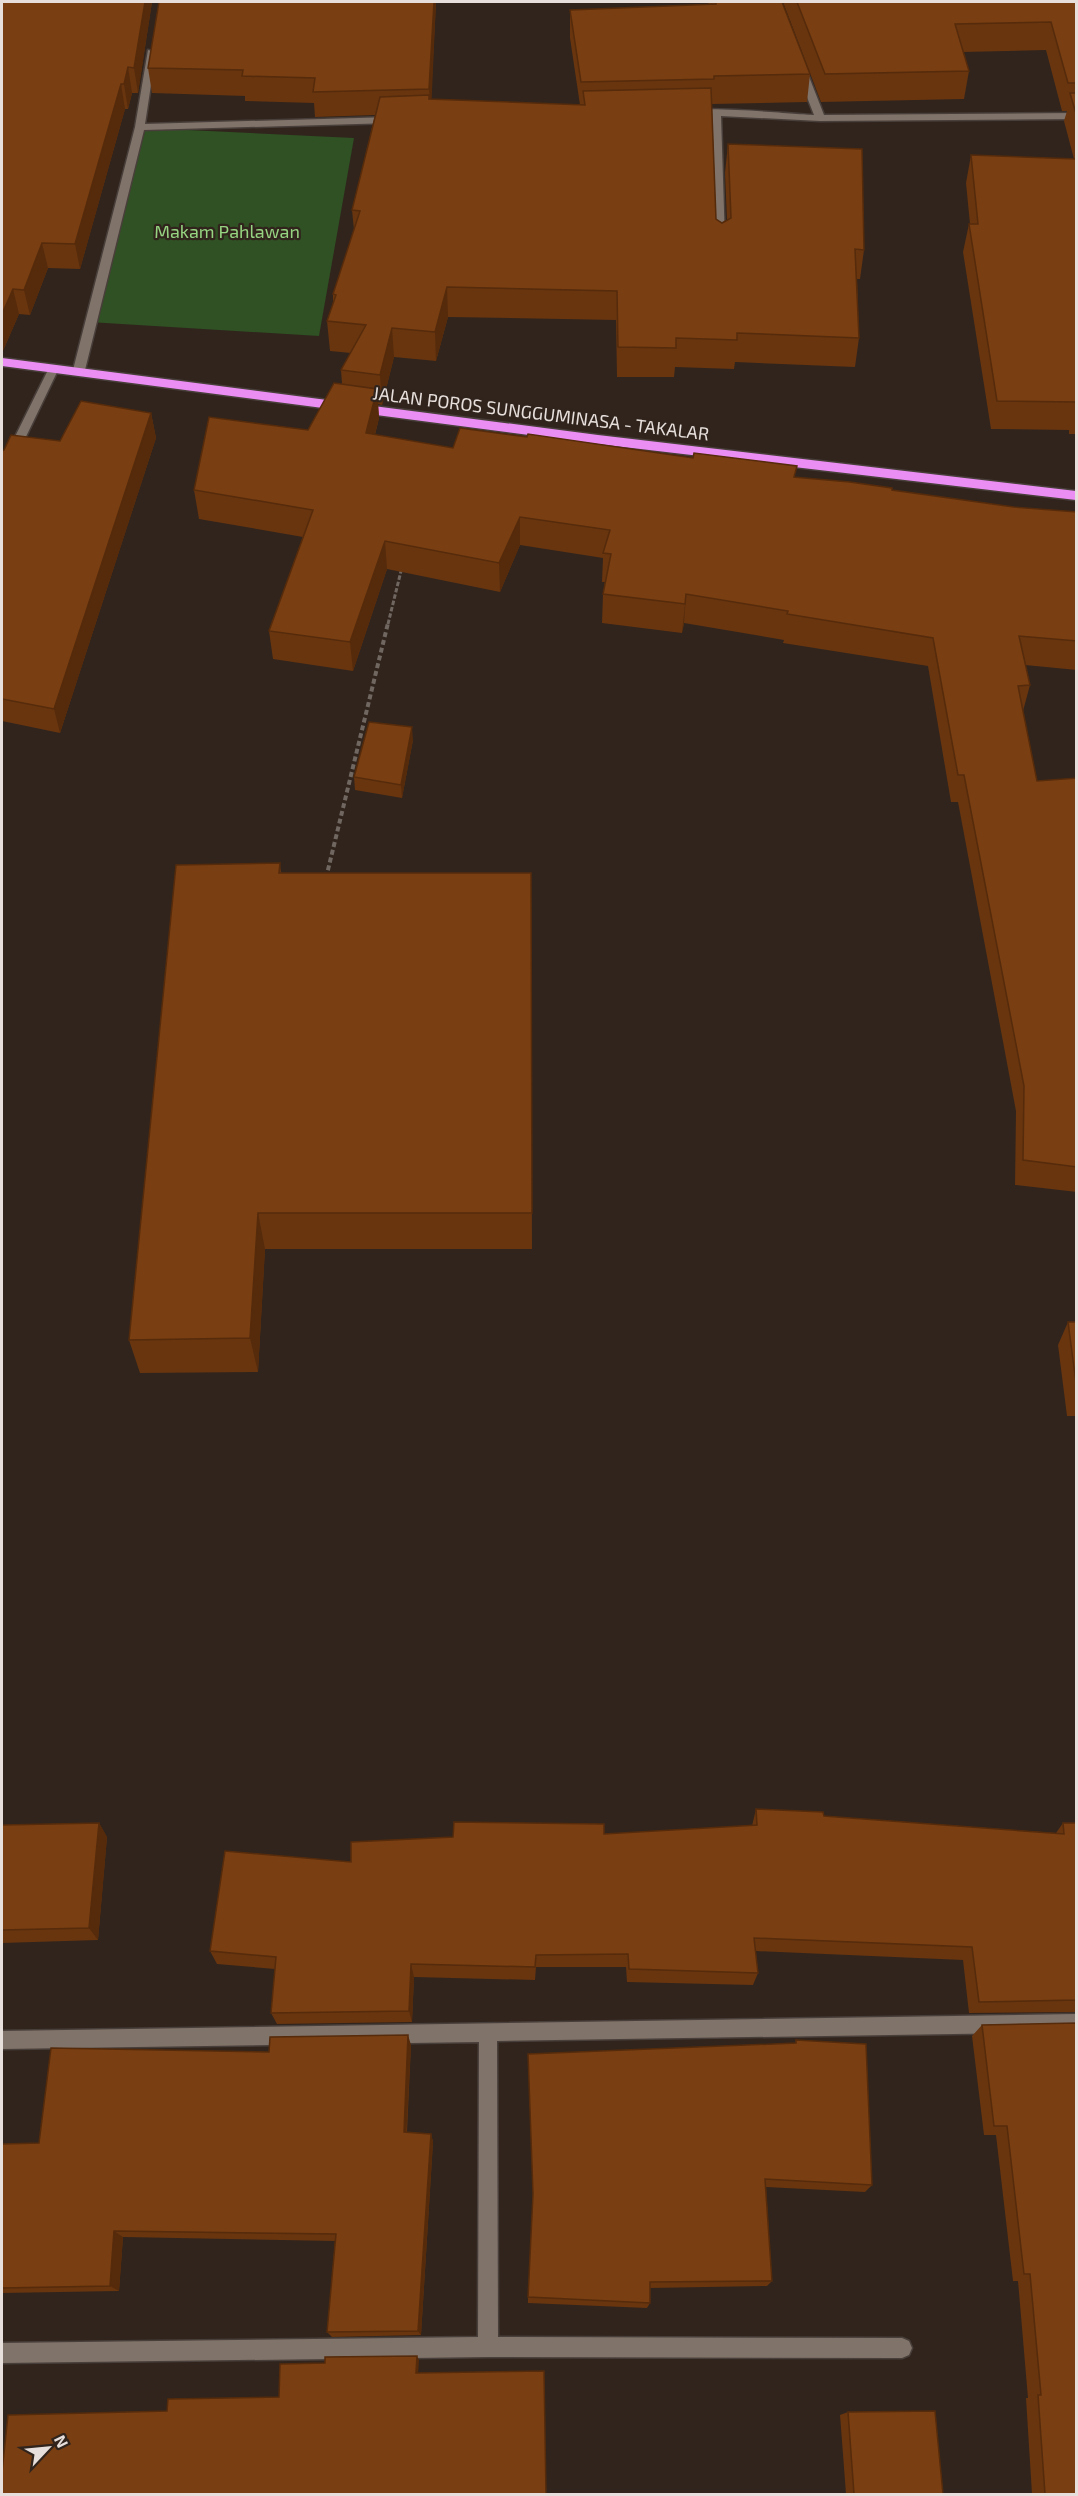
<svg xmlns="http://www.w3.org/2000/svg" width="1078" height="2496" font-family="'Exo 2',sans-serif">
<rect width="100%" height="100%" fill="#30241d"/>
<!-- green -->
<path fill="#2f5123" d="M 146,128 L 354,138 L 319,336 L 89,322 Z"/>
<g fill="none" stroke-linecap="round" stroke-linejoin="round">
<defs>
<path id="minor" d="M 148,50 L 156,52 L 145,124 L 392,117 L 397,120 L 392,123 L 144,130 L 85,370 L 79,373 L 73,370 L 135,127 Z
M 801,66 L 806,69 L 824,115 L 1076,113 L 1076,119 L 820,121 L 721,116 L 725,242 L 716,244 L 711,116 L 692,115 L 687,112 C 696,105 794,114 814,115 L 796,69 Z
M 54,365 L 59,368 L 8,474 L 2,478 L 2,463 L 49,368 Z
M 1076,2014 L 1076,2032 L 497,2041 L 498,2337 L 902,2338 L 909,2341 L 912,2348 L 909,2355 L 902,2358 L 488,2357 L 2,2363 L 2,2343 L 478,2337 L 479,2042 L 2,2049 L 2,2031 Z"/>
<path id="highway" d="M 2,358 L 598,435 L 1076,491 L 1076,500 L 598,444 L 2,366 Z"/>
</defs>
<!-- minor casing -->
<use href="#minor" stroke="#493f3a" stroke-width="3"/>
<!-- highway casing -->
<use href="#highway" stroke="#493f3a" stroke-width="3"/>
<!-- path-far1 -->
<path stroke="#716761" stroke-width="3" stroke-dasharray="4.5 2" stroke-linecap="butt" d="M 388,624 L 402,567"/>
<!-- path -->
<path stroke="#716761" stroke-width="4" stroke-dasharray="5 3" stroke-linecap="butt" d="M 326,878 L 388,623"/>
<!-- minor -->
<use href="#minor" fill="#80736a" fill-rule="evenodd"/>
<!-- highway -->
<use href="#highway" fill="#eb8ef4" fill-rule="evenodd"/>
</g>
<!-- wall -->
<path fill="#68350f" d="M 2,2 L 152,2 L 138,93 L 132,93 L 128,109 L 125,109 L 80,269 L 48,268 L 30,315 L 19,314 L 2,353 Z
M 159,2 L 436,2 L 431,99 L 580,105 L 570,38 L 570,10 L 709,5 L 708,2 L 782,2 L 810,74 L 807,102 L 712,104 L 712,107 L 716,219 L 722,223 L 727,220 L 725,173 L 728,144 L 864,250 L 860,279 L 857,279 L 859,338 L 855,367 L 735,362 L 734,369 L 675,367 L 674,377 L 617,377 L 616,320 L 448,317 L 436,361 L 394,357 L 382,405 L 378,404 L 379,418 L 375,435 L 453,448 L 795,477 L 1014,507 L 1077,512 L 1077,670 L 1025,665 L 1030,685 L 1023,711 L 1037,781 L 1077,778 L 1077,1192 L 1015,1185 L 1016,1111 L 958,802 L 951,802 L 928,666 L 783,643 L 784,640 L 684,623 L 682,633 L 602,623 L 603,594 L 605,582 L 602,582 L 603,558 L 520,545 L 500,592 L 387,569 L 353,671 L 273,659 L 269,631 L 303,537 L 199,519 L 194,490 L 308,430 L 342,384 L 341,370 L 351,353 L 330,351 L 327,321 L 333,303 L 333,294 L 354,230 L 352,210 L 375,115 L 315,117 L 314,103 L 245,101 L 245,96 L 152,93 L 148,68 Z
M 783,2 L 1077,2 L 1077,434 L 1069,434 L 1069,430 L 991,429 L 963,252 L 969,224 L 970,224 L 966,183 L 971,155 L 1074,159 L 1064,121 L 1067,111 L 1062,111 L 1046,50 L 963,52 L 969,71 L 964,99 L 821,102 Z
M 151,413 L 156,438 L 60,733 L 2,721 L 2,451 L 60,441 Z
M 413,740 L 402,798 L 355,790 L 354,777 Z
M 280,863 L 281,873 L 531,873 L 532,1249 L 265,1249 L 258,1372 L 140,1373 L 129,1340 Z
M 1068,1322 L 1077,1322 L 1077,1416 L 1067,1416 L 1058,1345 Z
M 756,1809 L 824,1816 L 1056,1833 L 1063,1823 L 1077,1823 L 1077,2012 L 969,2013 L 963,1960 L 755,1951 L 758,1973 L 753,1985 L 627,1982 L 626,1967 L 536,1967 L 535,1980 L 414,1977 L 412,2022 L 277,2024 L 271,2013 L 275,1969 L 217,1964 L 210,1951 L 351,1862 L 604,1834 L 752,1826 Z
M 99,1823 L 107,1837 L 98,1940 L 2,1943 L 2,1825 Z
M 1077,2023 L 1077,2494 L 1032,2494 L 1026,2398 L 1028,2398 L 1018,2281 L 1013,2281 L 996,2135 L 984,2135 L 972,2036 L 982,2025 Z
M 796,2040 L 872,2185 L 865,2192 L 766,2187 L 772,2281 L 767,2286 L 650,2288 L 650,2303 L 647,2308 L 528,2303 L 528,2297 L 795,2043 Z
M 411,2045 L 407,2132 L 431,2134 L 433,2142 L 421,2335 L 332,2337 L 327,2332 L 335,2241 L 123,2237 L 119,2291 L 2,2293 L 2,2144 L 39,2143 L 269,2052 Z
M 848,2412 L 943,2494 L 846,2494 L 840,2415 Z"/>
<!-- shaded-wall -->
<path fill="#552b0c" d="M 145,2 L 152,2 L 138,93 L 134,68 Z
M 434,2 L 436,2 L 431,114 L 429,89 Z
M 128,67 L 132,93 L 128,109 L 124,84 Z
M 121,84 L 125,109 L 80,269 L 75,244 Z
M 42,243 L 48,268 L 30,315 L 24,290 Z
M 447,287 L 448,317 L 436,361 L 435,332 Z
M 13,289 L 19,314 L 2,353 L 2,314 Z
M 392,328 L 394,357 L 382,405 L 380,375 Z
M 377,389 L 379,418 L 368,462 L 366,433 Z
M 151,413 L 156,438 L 60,733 L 54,709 Z
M 520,517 L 520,545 L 500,592 L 499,563 Z
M 385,541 L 387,569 L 353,671 L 350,642 Z
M 686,594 L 684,623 L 682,633 L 685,604 Z
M 412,727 L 413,740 L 402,798 L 401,785 Z
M 258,1213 L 265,1249 L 258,1372 L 250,1338 Z
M 99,1823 L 107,1837 L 98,1940 L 89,1928 Z
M 411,1964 L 414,1977 L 412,2022 L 409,2011 Z
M 408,2035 L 411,2045 L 406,2141 L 404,2132 Z
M 431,2134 L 433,2142 L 421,2335 L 418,2331 Z
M 114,2231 L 123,2237 L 119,2291 L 110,2286 Z
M 417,2356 L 419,2360 L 418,2376 L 416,2373 Z"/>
<!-- building -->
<path fill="#793e11" stroke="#552b0c" stroke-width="1.5" d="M 2,2 L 145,2 L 134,68 L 128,67 L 124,84 L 121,84 L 75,244 L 42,243 L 24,290 L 13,289 L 2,314 Z
M 159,2 L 434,2 L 429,89 L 313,92 L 315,78 L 242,76 L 243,70 L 148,68 Z
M 716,2 L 782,2 L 810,74 L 714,76 L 714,79 L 581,82 L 570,10 L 716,4 Z
M 797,2 L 1077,2 L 1077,83 L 1068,83 L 1051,22 L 955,24 L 969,71 L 825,74 Z
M 711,88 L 716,219 L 722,223 L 731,218 L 728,144 L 862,149 L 864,250 L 855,249 L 859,338 L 737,333 L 737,340 L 676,338 L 676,348 L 618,347 L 617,291 L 447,287 L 435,332 L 392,328 L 380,375 L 341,370 L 366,325 L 327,321 L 336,295 L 333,294 L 360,211 L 352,210 L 380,97 L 429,95 L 429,99 L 585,105 L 583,91 Z
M 1070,93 L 1077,93 L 1077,117 Z
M 971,155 L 1077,159 L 1077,406 L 1076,402 L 997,401 L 969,224 L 978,224 Z
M 334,383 L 377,389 L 366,433 L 453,448 L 460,428 L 527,437 L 528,434 L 693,458 L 694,453 L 797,466 L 794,477 L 850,482 L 892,488 L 892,490 L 1014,507 L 1077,512 L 1077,641 L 1019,636 L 1030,685 L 1018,686 L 1037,781 L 1077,778 L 1077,1167 L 1023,1160 L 1024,1086 L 964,775 L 958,775 L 933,638 L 787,614 L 788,611 L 686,594 L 685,604 L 603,594 L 611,554 L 603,553 L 610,530 L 520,517 L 499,563 L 385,541 L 350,642 L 269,631 L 313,510 L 194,490 L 209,417 L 308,430 Z
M 81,401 L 151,413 L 54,709 L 2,699 L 2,451 L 4,450 L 11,435 L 60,441 Z
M 369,722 L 412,727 L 401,785 L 354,777 Z
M 280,863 L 279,873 L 531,873 L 532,1213 L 258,1213 L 250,1338 L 129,1340 L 176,865 Z
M 1068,1322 L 1077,1322 L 1077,1390 Z
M 756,1809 L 823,1812 L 824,1816 L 1064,1834 L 1063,1823 L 1077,1823 L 1077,2000 L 979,2002 L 972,1947 L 754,1938 L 758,1973 L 629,1969 L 628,1954 L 536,1955 L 535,1967 L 411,1964 L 409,2011 L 271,2013 L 276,1957 L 210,1951 L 225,1851 L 351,1862 L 351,1842 L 453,1837 L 454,1822 L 604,1824 L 604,1834 L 757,1825 Z
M 99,1823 L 89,1928 L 2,1930 L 2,1825 Z
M 1077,2023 L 1077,2494 L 1045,2494 L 1038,2395 L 1041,2395 L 1030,2274 L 1024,2274 L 1007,2126 L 994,2126 L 982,2025 Z
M 408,2035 L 404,2132 L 431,2134 L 418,2331 L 327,2332 L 336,2234 L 114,2231 L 110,2286 L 2,2288 L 2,2144 L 39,2143 L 51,2048 L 269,2052 L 270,2037 Z
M 796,2040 L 866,2044 L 872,2185 L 765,2179 L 772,2281 L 650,2282 L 650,2303 L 528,2297 L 533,2194 L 528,2054 L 796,2043 Z
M 417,2356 L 416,2373 L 544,2371 L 546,2494 L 2,2494 L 2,2472 L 8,2415 L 167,2411 L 168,2399 L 279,2397 L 280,2364 L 325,2363 L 325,2357 Z
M 935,2411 L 943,2494 L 854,2494 L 848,2412 Z"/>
<g text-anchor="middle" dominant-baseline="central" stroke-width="4.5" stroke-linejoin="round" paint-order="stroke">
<!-- far-park labels -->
<g font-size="18" fill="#96d481" stroke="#30241d">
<text x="227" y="231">Makam Pahlawan</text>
</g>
<!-- far-street labels -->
<g font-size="18" fill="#e7dfdb" stroke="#30241d">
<text transform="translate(541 413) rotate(7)">JALAN POROS SUNGGUMINASA - TAKALAR</text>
</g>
</g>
<!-- border -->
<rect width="1078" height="2496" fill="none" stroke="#e7dfdb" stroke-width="6"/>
<!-- north arrow -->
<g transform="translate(48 2448) rotate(64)" stroke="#30241d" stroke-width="4.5" paint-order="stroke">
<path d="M0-4.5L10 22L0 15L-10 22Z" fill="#e7dfdb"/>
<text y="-9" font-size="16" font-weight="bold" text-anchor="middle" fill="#e7dfdb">N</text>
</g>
</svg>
